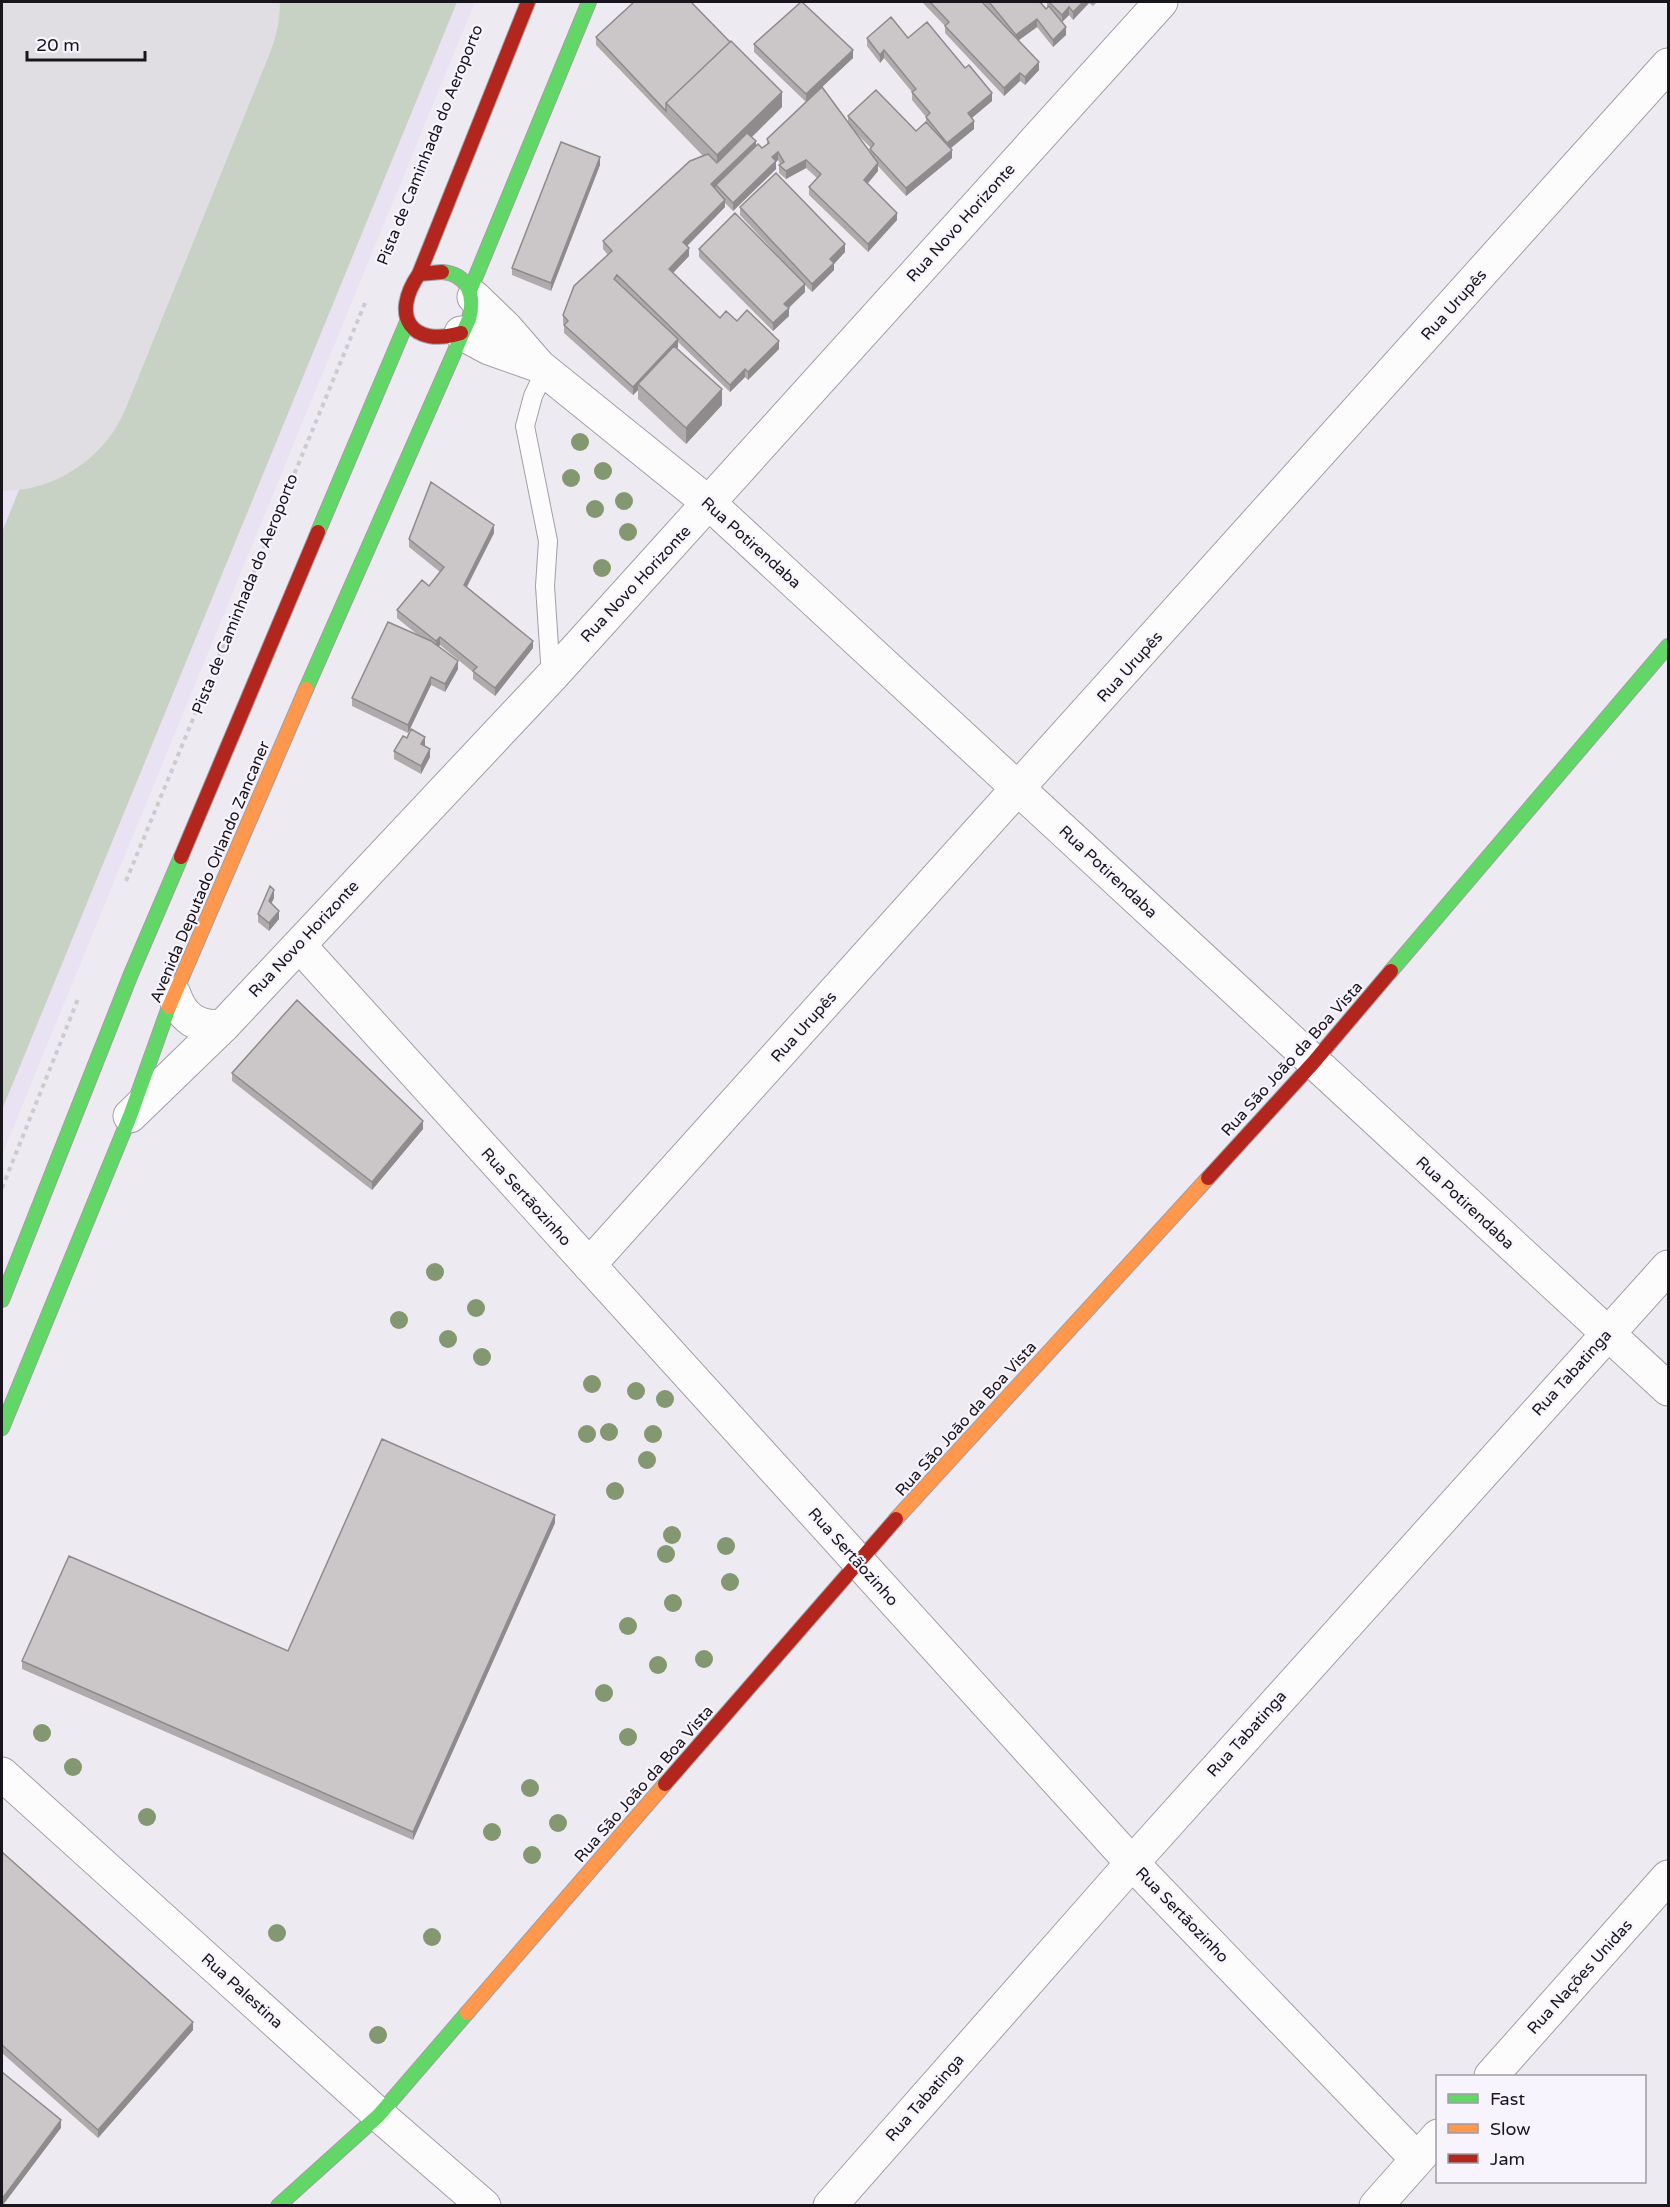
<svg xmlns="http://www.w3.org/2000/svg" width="1670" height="2207" font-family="'Varela Round',sans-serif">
<rect width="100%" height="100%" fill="#edeaf2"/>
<!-- built -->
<path fill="#e9e2f3" d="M 2,2 L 475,2 L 2,1155 Z"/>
<!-- green -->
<path fill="#c8d2c4" d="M 2,2 L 82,2 L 2,199 Z
M 217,2 L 457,2 L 2,1110 L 2,532 Z"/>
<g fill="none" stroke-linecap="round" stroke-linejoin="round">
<!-- runway -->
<path stroke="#e0dee3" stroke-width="268" d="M 2,357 L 146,2"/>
<defs>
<path id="lane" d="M 545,371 L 533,396 L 525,426 L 548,541 L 545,586 L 551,677"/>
<path id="street" d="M 474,297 L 506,328 L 539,366 L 710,504 L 1668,1389
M 461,333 L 489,348 L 537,365
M 299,945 L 1132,1863 L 1417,2159
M 174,994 C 182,1018 198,1029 223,1026
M 130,1116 L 223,1026 L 551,677 L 1161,2
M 589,1265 L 1668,65
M 2,1774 L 379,2115 L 484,2206
M 1491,2076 L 1668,1877
M 830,2206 L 1132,1863 L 1668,1267
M 1376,2206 L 1438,2136"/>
<path id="fast" d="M 471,288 L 589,2
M 318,532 L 407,322
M 306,689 L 469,319 C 475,297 469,274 442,272
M 1391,971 L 1668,646
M 2,1300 L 131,974 L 181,857
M 2,1428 L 130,1116 L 169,1007
M 278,2206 L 379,2115 L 467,2013"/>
<path id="slow" d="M 169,1007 L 306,689
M 896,1519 L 1208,1178
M 467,2013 L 665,1784"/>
<path id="jam" d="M 442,272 L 419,274 C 390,316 411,348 461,333
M 419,274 L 528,2
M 181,857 L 318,532
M 1208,1178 L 1313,1063 L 1391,971
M 665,1784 L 896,1519"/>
</defs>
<!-- lane casing -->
<use href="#lane" stroke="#a29fa5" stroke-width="20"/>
<!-- street casing -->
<use href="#street" stroke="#a29fa5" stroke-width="35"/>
<!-- fast casing -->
<use href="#fast" stroke="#a29fa5" stroke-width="16"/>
<!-- slow casing -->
<use href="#slow" stroke="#a29fa5" stroke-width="16"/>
<!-- jam casing -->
<use href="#jam" stroke="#a29fa5" stroke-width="16"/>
<!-- path -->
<path stroke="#cccccf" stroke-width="4" stroke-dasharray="4.5 4.5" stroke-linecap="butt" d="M 126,881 L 365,303
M 2,1188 L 78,999"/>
<!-- lane -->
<use href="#lane" stroke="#fcfcfd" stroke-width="18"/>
<!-- street -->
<use href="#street" stroke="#fcfcfd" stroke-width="33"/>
<!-- fast -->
<use href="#fast" stroke="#63d668" stroke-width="14"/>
<!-- slow -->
<use href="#slow" stroke="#ff974d" stroke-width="14"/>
<!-- jam -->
<use href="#jam" stroke="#b3261e" stroke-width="14"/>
</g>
<!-- trees -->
<g fill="#839870">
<circle cx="580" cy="442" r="9"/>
<circle cx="603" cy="471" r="9"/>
<circle cx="571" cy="478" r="9"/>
<circle cx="624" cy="501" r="9"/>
<circle cx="595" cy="509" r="9"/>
<circle cx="628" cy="532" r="9"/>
<circle cx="602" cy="568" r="9"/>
<circle cx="435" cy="1272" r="9"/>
<circle cx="476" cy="1308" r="9"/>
<circle cx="399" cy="1320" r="9"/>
<circle cx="448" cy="1339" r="9"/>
<circle cx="482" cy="1357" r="9"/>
<circle cx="592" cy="1384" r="9"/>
<circle cx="636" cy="1391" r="9"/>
<circle cx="665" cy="1399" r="9"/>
<circle cx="609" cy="1432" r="9"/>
<circle cx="587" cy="1434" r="9"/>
<circle cx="653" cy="1434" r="9"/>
<circle cx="647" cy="1460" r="9"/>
<circle cx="615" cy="1491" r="9"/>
<circle cx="672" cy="1535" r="9"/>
<circle cx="726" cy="1546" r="9"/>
<circle cx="666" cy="1554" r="9"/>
<circle cx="730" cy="1582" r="9"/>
<circle cx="673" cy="1603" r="9"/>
<circle cx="628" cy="1626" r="9"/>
<circle cx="704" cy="1659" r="9"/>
<circle cx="658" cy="1665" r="9"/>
<circle cx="604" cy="1693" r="9"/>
<circle cx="42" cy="1733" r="9"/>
<circle cx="628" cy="1737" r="9"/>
<circle cx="73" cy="1767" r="9"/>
<circle cx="530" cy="1788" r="9"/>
<circle cx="147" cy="1817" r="9"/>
<circle cx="558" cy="1823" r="9"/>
<circle cx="492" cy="1832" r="9"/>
<circle cx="532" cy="1855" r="9"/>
<circle cx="277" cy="1933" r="9"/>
<circle cx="432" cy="1937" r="9"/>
<circle cx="378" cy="2035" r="9"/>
</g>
<!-- wall -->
<path fill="#afabac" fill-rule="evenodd" d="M 922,2 L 982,2 L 992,13 L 983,2 L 1040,2 L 1046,9 L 1047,8 L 1047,2 L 1097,2 L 1093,6 L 1089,3 L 1073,20 L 1069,15 L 1062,22 L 1066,35 L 1053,47 L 1037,27 L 1018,41 L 1039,70 L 1025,85 L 1020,81 L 1004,96 L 945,33 L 945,26 Z
M 596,37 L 782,107 L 752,137 L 756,145 L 762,148 L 767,145 L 767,139 L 806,102 L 754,52 L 754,44 L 853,58 L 822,87 L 848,122 L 848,116 L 916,131 L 926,122 L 926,117 L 912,100 L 912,92 L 884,58 L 880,63 L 867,46 L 867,38 L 908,38 L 992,101 L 972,118 L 974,129 L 950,149 L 952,158 L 906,196 L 878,166 L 878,171 L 867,184 L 897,220 L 868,252 L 809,195 L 809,187 L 817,178 L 806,168 L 786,179 L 779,173 L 779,165 L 780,164 L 778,160 L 776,161 L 776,169 L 733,211 L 725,203 L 725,207 L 687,246 L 689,256 L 673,273 L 720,318 L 737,321 L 779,349 L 748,380 L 745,377 L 730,392 L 678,342 L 678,347 L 677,348 L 722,405 L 686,444 L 638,399 L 638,390 L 633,395 L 564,333 L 564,325 L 563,323 L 563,315 L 608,255 L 603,249 L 603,241 L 703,156 L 596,45 ZM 854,131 L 871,148 L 870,152 Z
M 600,165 L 551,291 L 512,275 L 512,268 Z
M 740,207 L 845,252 L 834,264 L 834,270 L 812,292 L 805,285 L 805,292 L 789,308 L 789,316 L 773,331 L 699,257 L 699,249 L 795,274 L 740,215 Z
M 494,533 L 467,587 L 533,648 L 495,696 L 473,679 L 473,672 L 440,645 L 438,646 L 458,669 L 445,692 L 431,685 L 408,733 L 352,706 L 352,698 L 419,636 L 397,618 L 397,610 L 429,586 L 440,572 L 409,547 L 409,539 Z
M 425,745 L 424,746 L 430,757 L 421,774 L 394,759 L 394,751 Z
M 274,898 L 271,903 L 279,919 L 269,931 L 258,922 L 258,914 Z
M 232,1073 L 423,1129 L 372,1190 L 232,1081 Z
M 555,1523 L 413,1840 L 22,1669 L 22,1661 L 288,1651 Z
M 2,1852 L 193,2030 L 98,2138 L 2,2053 Z"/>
<!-- shaded-wall -->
<path fill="#8e8b8c" d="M 1083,2 L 1089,2 L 1089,3 L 1073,20 L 1073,12 Z
M 1069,7 L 1069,15 L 1062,22 L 1062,15 Z
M 1037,19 L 1037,27 L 1016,42 L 1016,35 Z
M 1066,27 L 1066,35 L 1053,47 L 1053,40 Z
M 853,50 L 853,58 L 806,102 L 806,94 Z
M 884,50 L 884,58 L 880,63 L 880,55 Z
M 1039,62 L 1039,70 L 1025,85 L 1025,77 Z
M 1020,73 L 1020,81 L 1004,96 L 1004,88 Z
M 782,92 L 782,107 L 717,171 L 717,155 Z
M 992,93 L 992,101 L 968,121 L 968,113 Z
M 974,121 L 974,129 L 947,151 L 947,143 Z
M 756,141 L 756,149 L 716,185 L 716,187 L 711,192 L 711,184 Z
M 952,150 L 952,158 L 906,196 L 906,188 Z
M 778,152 L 778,160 L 772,165 L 772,157 Z
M 600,157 L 600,165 L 551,291 L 551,283 Z
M 806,160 L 806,168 L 786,179 L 786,171 Z
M 776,161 L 776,169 L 733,211 L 733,203 Z
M 878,163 L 878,171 L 864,188 L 864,180 Z
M 725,200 L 725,207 L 683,250 L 683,242 Z
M 897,213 L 897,220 L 868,252 L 868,244 Z
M 845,244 L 845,252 L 834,264 L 834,270 L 812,292 L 812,284 L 830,259 Z
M 689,248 L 689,256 L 669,277 L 669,269 Z
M 805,284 L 805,292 L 784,312 L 784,304 Z
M 789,308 L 789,316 L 773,331 L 773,323 Z
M 678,339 L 678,347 L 641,386 L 638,384 L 638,390 L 633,395 L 633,387 Z
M 779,341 L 779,349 L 748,380 L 748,372 Z
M 745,369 L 745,377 L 730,392 L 730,385 Z
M 722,389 L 722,405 L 686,444 L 686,428 Z
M 494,525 L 494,533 L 464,592 L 464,585 Z
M 440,637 L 440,645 L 436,649 L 436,641 Z
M 533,641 L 533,648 L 495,696 L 495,688 Z
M 458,661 L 458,669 L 445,692 L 445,684 Z
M 431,677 L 431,685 L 408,733 L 408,725 Z
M 425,737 L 425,745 L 421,752 L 421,744 Z
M 430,749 L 430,757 L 421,774 L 421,766 Z
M 274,890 L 274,898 L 269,909 L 269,901 Z
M 279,911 L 279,919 L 269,931 L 269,923 Z
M 423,1121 L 423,1129 L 372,1190 L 372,1182 Z
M 555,1515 L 555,1523 L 413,1840 L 413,1832 Z
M 193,2022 L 193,2030 L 98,2138 L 98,2130 Z
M 61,2120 L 61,2128 L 3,2205 L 2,2205 L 2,2199 Z"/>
<!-- building -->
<path fill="#cbc7c8" stroke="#8e8b8c" stroke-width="1.5" d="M 634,2 L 691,2 L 730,42 L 666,103 L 666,111 L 596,37 Z
M 801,2 L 802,2 L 853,50 L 806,94 L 754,44 Z
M 930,2 L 982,2 L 1039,62 L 1025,77 L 1020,73 L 1004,88 L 945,26 L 949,22 Z
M 989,2 L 1040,2 L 1046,9 L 1049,6 L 1066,27 L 1053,40 L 1037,19 L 1016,35 Z
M 1049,2 L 1083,2 L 1073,12 L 1069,7 L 1062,15 Z
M 891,17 L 908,38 L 927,22 L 965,68 L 969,65 L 992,93 L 968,113 L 974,121 L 947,143 L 926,117 L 930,113 L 912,92 L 916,89 L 884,50 L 880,55 L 867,38 Z
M 731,41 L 782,92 L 717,155 L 666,103 Z
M 822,87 L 878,163 L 864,180 L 897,213 L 868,244 L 809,187 L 821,174 L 806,160 L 786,171 L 779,165 L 784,162 L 778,152 L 772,157 L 776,161 L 733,203 L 716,185 L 758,144 L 762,148 L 769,143 L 767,139 Z
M 876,90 L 916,131 L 926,122 L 952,150 L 906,188 L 870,149 L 874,144 L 848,116 Z
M 747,133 L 756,141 L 711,184 L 725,200 L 683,242 L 689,248 L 669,269 L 720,318 L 726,311 L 737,321 L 747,310 L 779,341 L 748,372 L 745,369 L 730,385 L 617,275 L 614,279 L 678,339 L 633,387 L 564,325 L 568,321 L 563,315 L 574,286 L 612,251 L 603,241 L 690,161 L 708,154 L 717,163 Z
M 561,142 L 600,157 L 551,283 L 512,268 Z
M 776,173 L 845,244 L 830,259 L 834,263 L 812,284 L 740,207 Z
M 735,213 L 805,284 L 784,304 L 789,308 L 773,323 L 699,249 Z
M 674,346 L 722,389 L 686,428 L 638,384 Z
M 431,482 L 494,525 L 464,585 L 533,641 L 495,688 L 473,671 L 477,667 L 440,637 L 436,641 L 397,610 L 422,580 L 429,586 L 444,567 L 409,539 Z
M 388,622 L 431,641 L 458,661 L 445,684 L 431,677 L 408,725 L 352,698 Z
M 411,729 L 425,737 L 421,744 L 430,749 L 421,766 L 394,751 L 403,736 L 407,738 Z
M 270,886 L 274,890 L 269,901 L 279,911 L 269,923 L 258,914 Z
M 297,1000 L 423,1121 L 372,1182 L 232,1073 Z
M 382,1439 L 555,1515 L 413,1832 L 22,1661 L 69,1556 L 288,1651 Z
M 2,1852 L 193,2022 L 98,2130 L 2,2045 Z
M 2,2072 L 61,2120 L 2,2199 Z"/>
<g text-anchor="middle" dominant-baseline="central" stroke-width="4.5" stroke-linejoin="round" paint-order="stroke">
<!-- street labels -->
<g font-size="16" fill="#18161c" stroke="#f8f4fe">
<text transform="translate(430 145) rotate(-68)">Pista de Caminhada do Aeroporto</text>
<text transform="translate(961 223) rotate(-48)">Rua Novo Horizonte</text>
<text transform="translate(1454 305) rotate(-48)">Rua Urupês</text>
<text transform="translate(751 543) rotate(42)">Rua Potirendaba</text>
<text transform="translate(636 584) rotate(-47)">Rua Novo Horizonte</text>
<text transform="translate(245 594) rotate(-68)">Pista de Caminhada do Aeroporto</text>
<text transform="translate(1130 667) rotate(-48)">Rua Urupês</text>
<text transform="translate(210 872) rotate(-67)">Avenida Deputado Orlando Zancaner</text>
<text transform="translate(1108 872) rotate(43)">Rua Potirendaba</text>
<text transform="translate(304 939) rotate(-47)">Rua Novo Horizonte</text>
<text transform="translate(804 1027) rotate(-48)">Rua Urupês</text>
<text transform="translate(1292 1059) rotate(-48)">Rua São João da Boa Vista</text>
<text transform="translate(526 1197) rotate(48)">Rua Sertãozinho</text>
<text transform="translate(1465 1203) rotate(43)">Rua Potirendaba</text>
<text transform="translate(1572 1373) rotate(-48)">Rua Tabatinga</text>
<text transform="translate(966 1419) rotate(-48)">Rua São João da Boa Vista</text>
<text transform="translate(853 1557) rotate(48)">Rua Sertãozinho</text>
<text transform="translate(1247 1734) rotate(-48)">Rua Tabatinga</text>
<text transform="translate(644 1784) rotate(-49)">Rua São João da Boa Vista</text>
<text transform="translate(1182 1915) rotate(46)">Rua Sertãozinho</text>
<text transform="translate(1580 1977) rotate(-48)">Rua Nações Unidas</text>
<text transform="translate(242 1991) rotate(42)">Rua Palestina</text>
<text transform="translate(925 2098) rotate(-49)">Rua Tabatinga</text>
</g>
</g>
<!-- border -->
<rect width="1670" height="2207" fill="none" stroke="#18161c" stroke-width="6"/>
<!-- legend -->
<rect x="1436" y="2075" width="210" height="108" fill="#f8f4fe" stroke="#9e9ba4" stroke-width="1.5"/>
<rect x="1448" y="2094" width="30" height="9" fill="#63d668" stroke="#9e9ba4" stroke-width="1.5"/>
<text x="1490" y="2105" font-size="18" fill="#18161c">Fast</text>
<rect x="1448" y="2124" width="30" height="9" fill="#ff974d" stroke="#9e9ba4" stroke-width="1.5"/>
<text x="1490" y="2135" font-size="18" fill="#18161c">Slow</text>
<rect x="1448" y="2154" width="30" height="9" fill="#b3261e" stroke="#9e9ba4" stroke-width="1.5"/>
<text x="1490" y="2165" font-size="18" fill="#18161c">Jam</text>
<!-- scale -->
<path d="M27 51v9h118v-9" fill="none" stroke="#18161c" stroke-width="3"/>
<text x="36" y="51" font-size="18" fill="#18161c" stroke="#f8f4fe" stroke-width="4.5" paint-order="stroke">20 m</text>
</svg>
